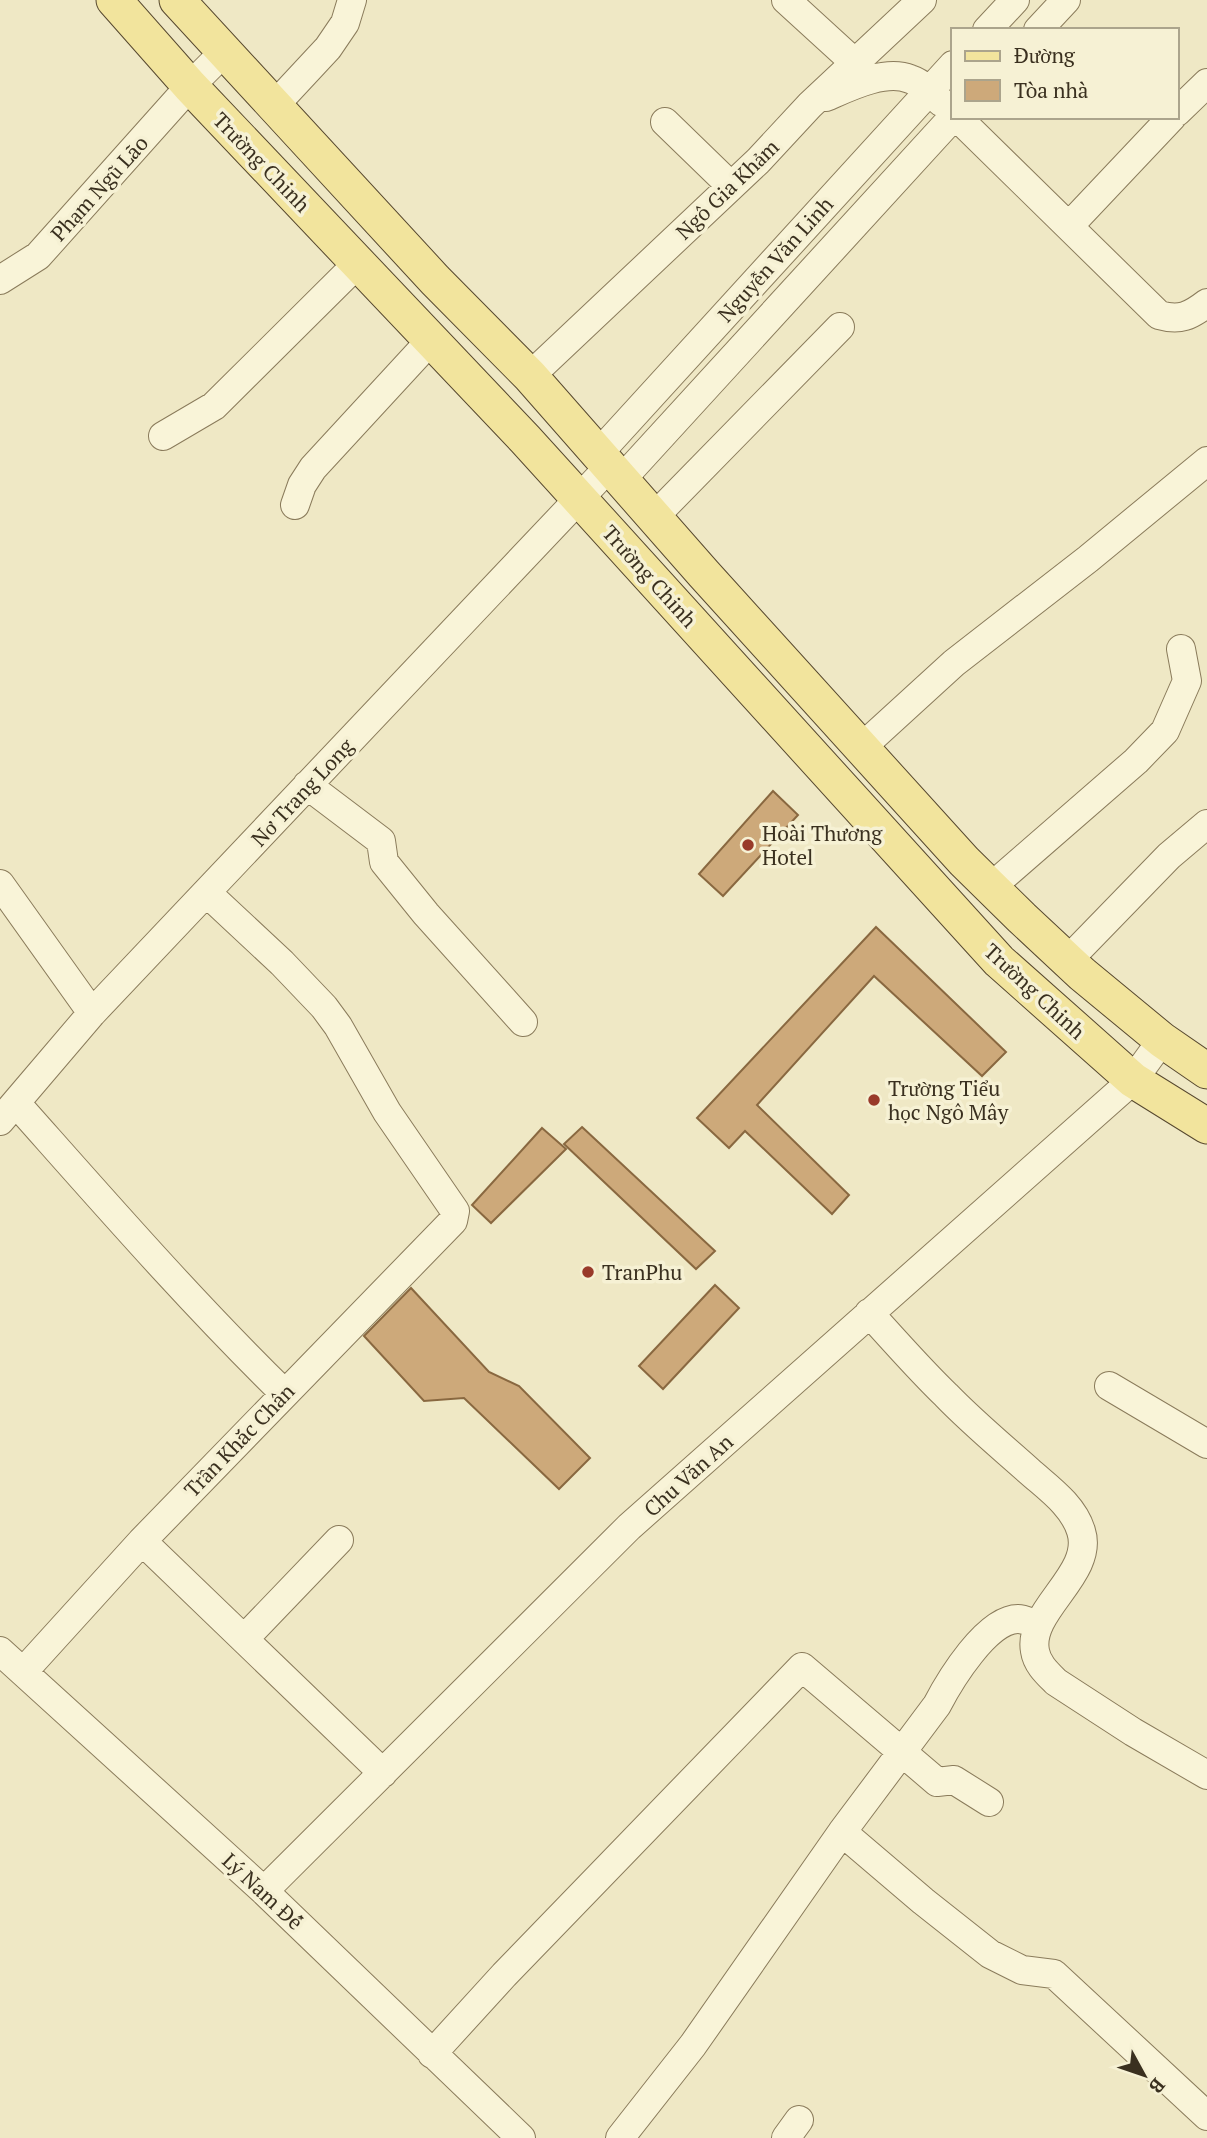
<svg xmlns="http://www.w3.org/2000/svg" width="1207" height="2138" font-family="'PT Serif',serif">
<rect width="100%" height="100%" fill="#efe8c5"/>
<!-- building -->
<path fill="#cda97a" stroke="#896840" stroke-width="2" d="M 773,791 L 798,815 L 723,896 L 699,874 Z
M 876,927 L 1006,1052 L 982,1076 L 874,976 L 757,1105 L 849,1195 L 832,1214 L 745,1131 L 729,1148 L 697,1118 Z
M 582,1127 L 715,1251 L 696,1269 L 564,1144 Z
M 542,1128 L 566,1149 L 491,1223 L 472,1205 Z
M 715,1285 L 739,1308 L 663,1389 L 639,1366 Z
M 411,1288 L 489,1372 L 519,1386 L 590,1458 L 559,1489 L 464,1398 L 424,1401 L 364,1336 Z"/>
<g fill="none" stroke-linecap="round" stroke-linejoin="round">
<defs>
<path id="minor" d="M 786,0 L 855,63
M 987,30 L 1015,0
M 1038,30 L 1066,0
M 826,97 C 849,87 885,69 910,79 C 922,83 932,93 941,102
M 274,106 L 328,48 L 345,23 L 352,0
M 1177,112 L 1207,83
M 957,117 L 1159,315 C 1180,321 1190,316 1207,303
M 665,122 L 731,186
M 1069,226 L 1172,117
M 0,280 L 38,256 L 190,86 L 225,51
M 530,376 L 758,161 L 810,105 L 922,0
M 163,436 L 214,406 L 358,263
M 598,454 L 953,65
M 621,480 L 953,117
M 295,505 L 302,485 L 313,468 L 431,340
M 654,517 L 840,327
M 862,747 L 954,663 L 1088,559 L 1207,461
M 307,785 L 381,841 L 384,862 L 426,914 L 523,1022
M 0,884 L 92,1013
M 991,887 L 1136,761 L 1165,731 L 1187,681 L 1181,649
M 1068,960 L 1169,856 L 1207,824
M 16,1103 C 104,1202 190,1301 284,1393
M 0,1121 L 92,1013 L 609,467
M 869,1313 C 895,1341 919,1369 946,1395 C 972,1422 1001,1446 1029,1471 C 1048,1488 1073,1505 1081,1531 C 1095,1574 1027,1610 1035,1651 C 1037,1664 1047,1673 1056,1682 L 1133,1732 L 1207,1775
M 1109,1386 L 1207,1444
M 142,1541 L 383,1773
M 244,1639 L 339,1540
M 0,1651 L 264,1891 L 521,2138
M 23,1672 L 142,1541 L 453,1221 L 455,1211 L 387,1112 L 338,1026 L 324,1007 L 282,963 L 207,893
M 842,1832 L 923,1901 L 990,1954 L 1022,1970 L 1054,1974 L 1207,2116
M 264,1891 L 629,1527 L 1133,1080 L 1162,1040
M 432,2054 L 504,1975 L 802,1667 L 937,1782 L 954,1780 L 989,1802
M 620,2138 L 693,2045 L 842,1832 L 937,1705 C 950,1680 987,1619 1018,1619 C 1025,1619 1033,1624 1039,1625
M 786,2138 L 799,2120"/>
<path id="major" d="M 114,0 L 190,86 L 525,439 L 999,961 L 1133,1080 L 1207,1126
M 177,0 L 435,280 L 530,376 L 704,574 L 964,861 L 1022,918 L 1082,974 L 1162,1040 L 1207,1071"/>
</defs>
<!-- minor casing -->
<use href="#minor" stroke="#8a7b5b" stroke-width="30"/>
<!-- major casing -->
<use href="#major" stroke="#57482f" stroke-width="37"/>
<!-- minor -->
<use href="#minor" stroke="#f9f4d8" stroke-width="28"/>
<!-- major -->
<use href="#major" stroke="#f2e49d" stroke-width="35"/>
</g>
<!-- markers -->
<g fill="#993a2a" stroke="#f6f1d4" stroke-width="2.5">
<circle cx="748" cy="845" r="7"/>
<circle cx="874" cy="1100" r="7"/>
<circle cx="588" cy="1272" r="7"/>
</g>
<g text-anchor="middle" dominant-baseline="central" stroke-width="7" stroke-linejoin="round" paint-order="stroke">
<!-- street labels -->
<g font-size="21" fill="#3a301f" stroke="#f6f1d4">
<text transform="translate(262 162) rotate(46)">Trường Chinh</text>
<text transform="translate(99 188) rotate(-48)">Phạm Ngũ Lão</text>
<text transform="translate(727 189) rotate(-44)">Ngô Gia Khảm</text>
<text transform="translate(775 259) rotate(-48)">Nguyễn Văn Linh</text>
<text transform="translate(650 576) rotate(48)">Trường Chinh</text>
<text transform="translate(302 792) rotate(-47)">Nơ Trang Long</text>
<text transform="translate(1035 991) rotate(43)">Trường Chinh</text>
<text transform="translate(239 1440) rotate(-46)">Trần Khắc Chân</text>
<text transform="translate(688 1475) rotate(-42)">Chu Văn An</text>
<text transform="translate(263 1891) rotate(43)">Lý Nam Đế</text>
</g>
<!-- poi labels -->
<g font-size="21" fill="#3a301f" stroke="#f6f1d4" text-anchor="start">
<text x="762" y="833">Hoài Thương<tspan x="762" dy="24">Hotel</tspan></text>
<text x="888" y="1088">Trường Tiểu<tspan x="888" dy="24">học Ngô Mây</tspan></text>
<text x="602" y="1272">TranPhu</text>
</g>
</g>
<!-- legend -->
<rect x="951" y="28" width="228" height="91" fill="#f6f1d4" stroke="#aba48c" stroke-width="2"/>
<rect x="965" y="51" width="35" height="10" fill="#f2e49d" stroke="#aba48c" stroke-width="2"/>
<text x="1014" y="63" font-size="21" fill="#3a301f">Đường</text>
<rect x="965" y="80" width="35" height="21" fill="#cda97a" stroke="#aba48c" stroke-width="2"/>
<text x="1014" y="98" font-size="21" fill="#3a301f">Tòa nhà</text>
<!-- north arrow -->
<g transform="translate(1144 2075) rotate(130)" stroke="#f6f1d4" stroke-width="5" paint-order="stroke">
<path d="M0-5L12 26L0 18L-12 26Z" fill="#3a301f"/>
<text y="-10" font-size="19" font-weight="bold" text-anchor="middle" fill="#3a301f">B</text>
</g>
</svg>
